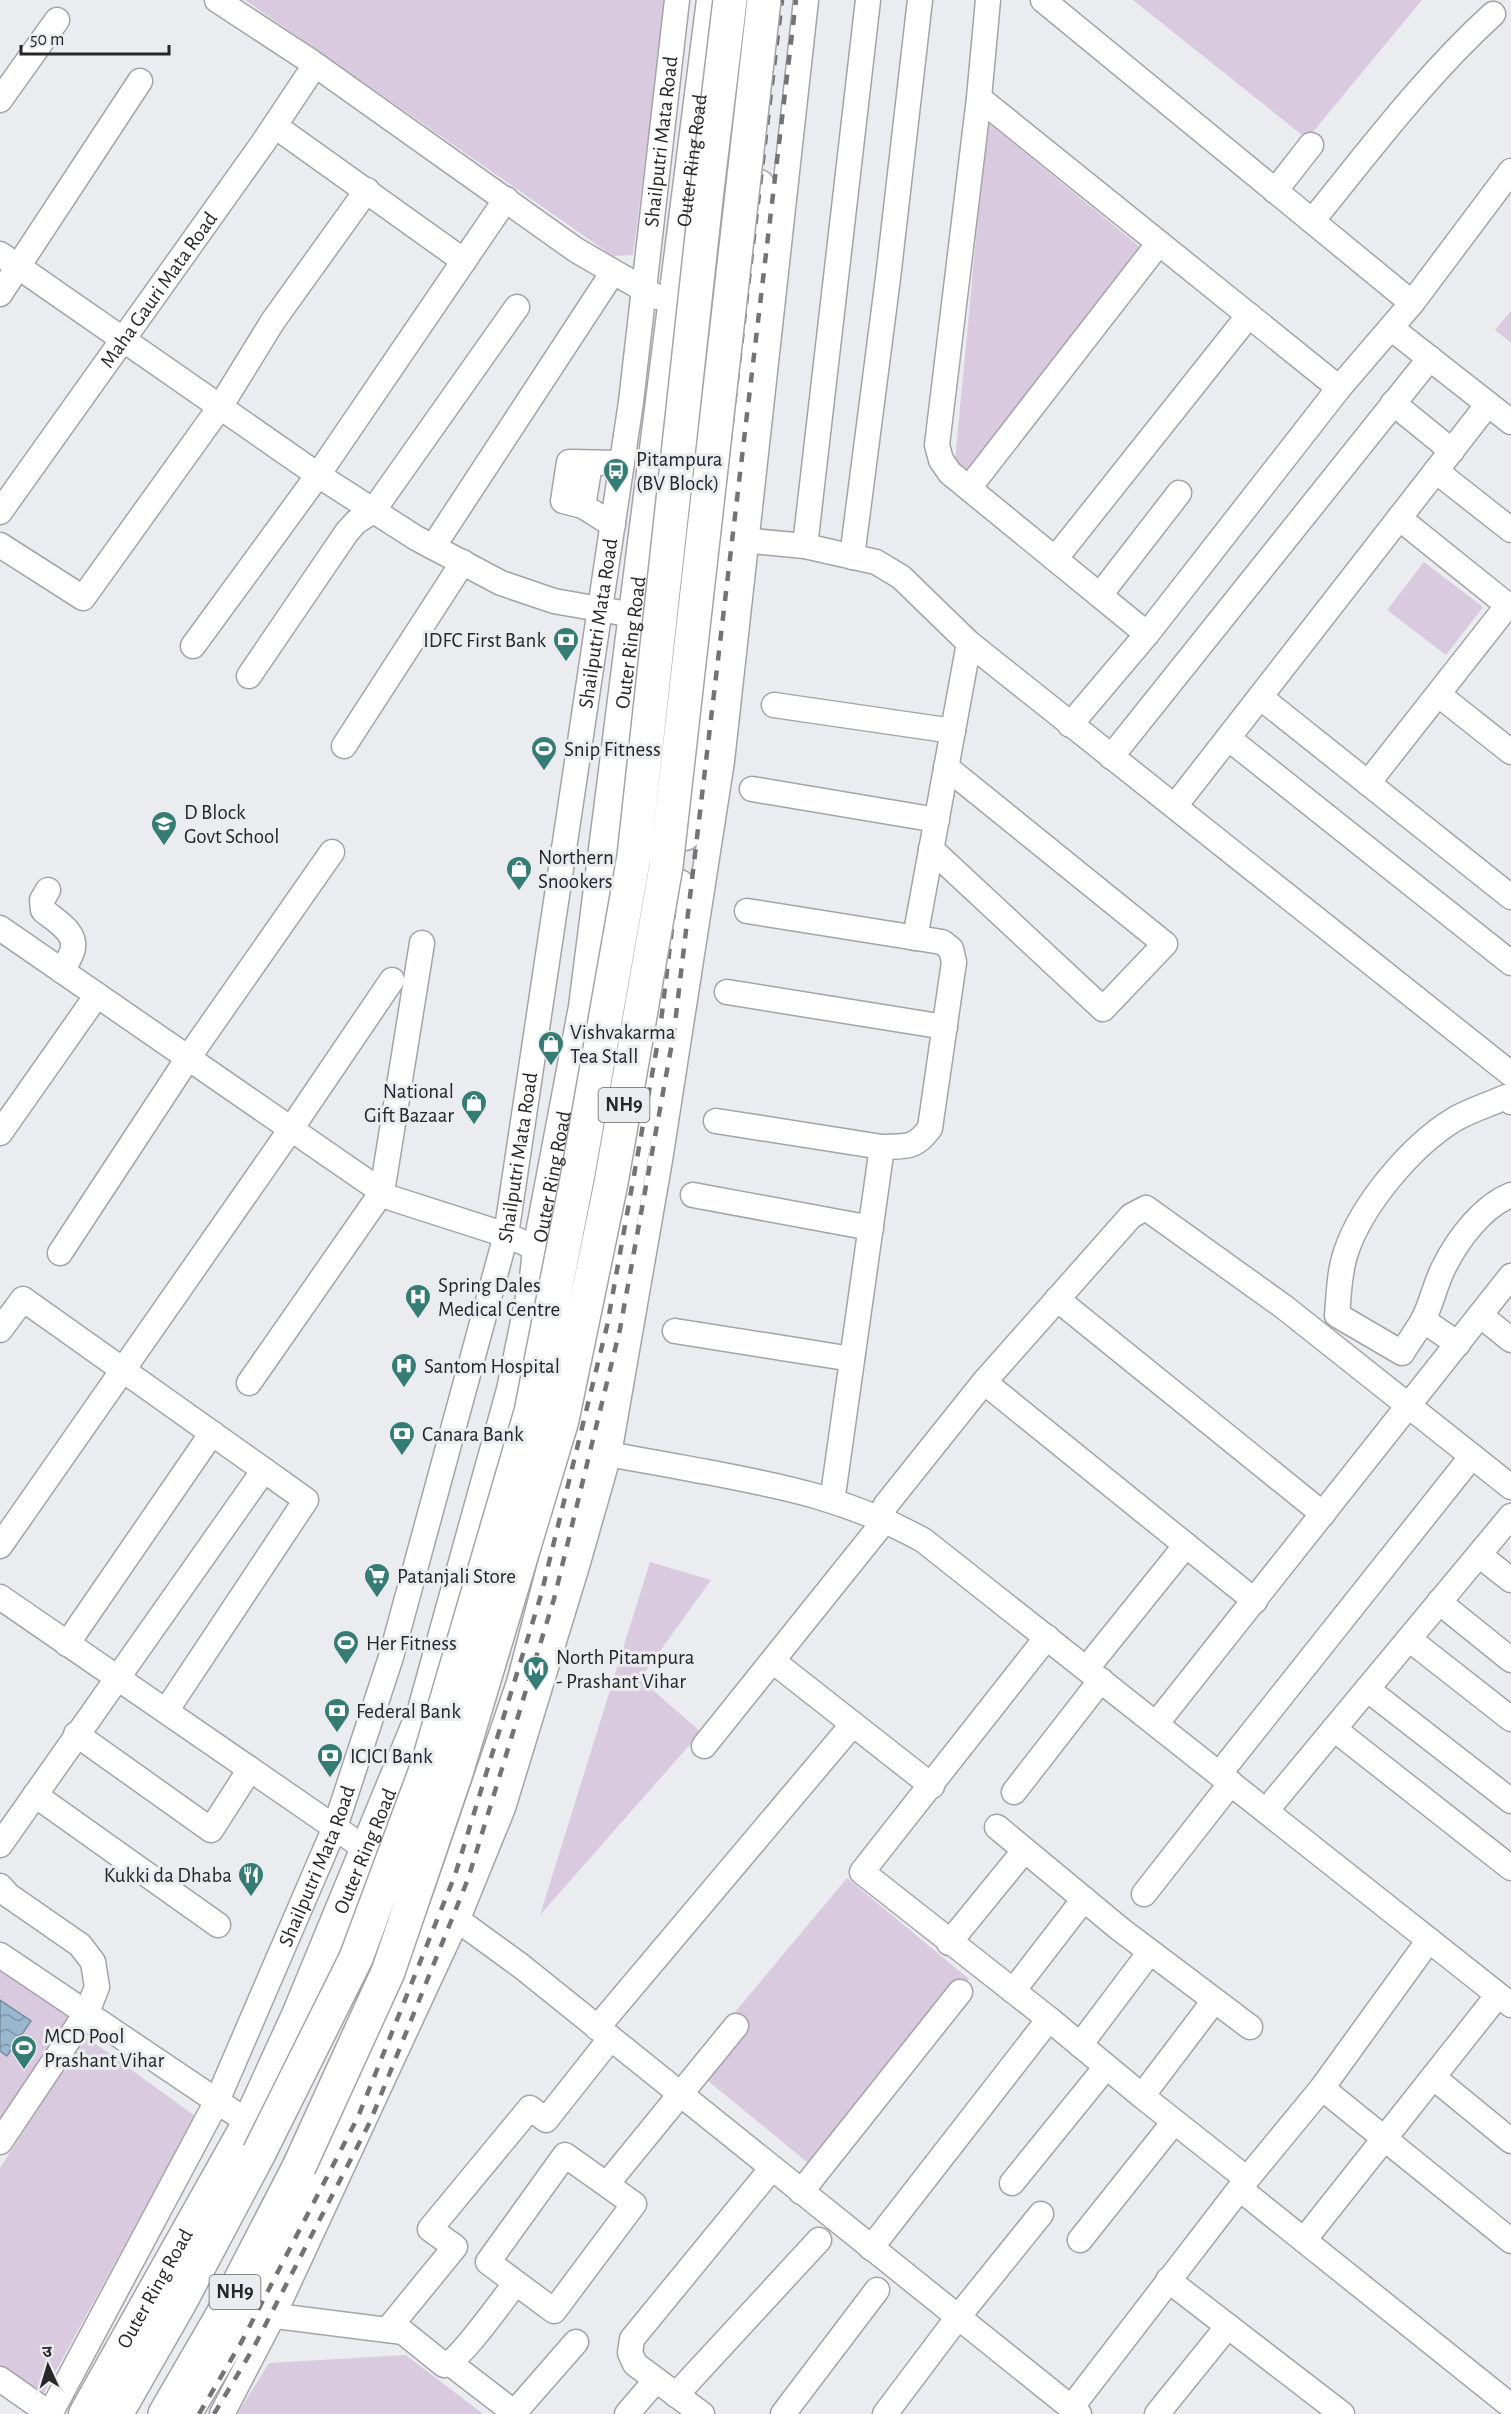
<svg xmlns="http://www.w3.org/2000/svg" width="1511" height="2414" font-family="'Alegreya Sans','Noto Sans Devanagari',sans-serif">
<defs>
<pattern id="water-waves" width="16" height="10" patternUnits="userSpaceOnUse" patternTransform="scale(1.5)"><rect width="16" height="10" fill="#99b7cf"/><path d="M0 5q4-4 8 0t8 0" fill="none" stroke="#7d95a8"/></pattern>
</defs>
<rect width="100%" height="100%" fill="#ebecef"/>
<!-- park -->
<path fill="#d9cae0" d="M 245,0 L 666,0 L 633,255 L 613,256 Z
M 1133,0 L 1422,0 L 1307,139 Z
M 987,122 L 1150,255 L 974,479 L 955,461 Z
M 1511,311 L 1511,343 L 1495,330 Z
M 1424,562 L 1483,607 L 1446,655 L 1387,610 Z
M 650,1562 L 711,1580 L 640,1679 L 701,1732 L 540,1915 Z
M 847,1878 L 969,1979 L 813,2167 L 690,2066 Z
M 0,1955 L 87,2012 L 0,2131 Z
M 85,2036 L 195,2116 L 40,2400 L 0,2373 L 0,2168 Z
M 406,2355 L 483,2414 L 237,2414 L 269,2363 Z"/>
<!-- water -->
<path fill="url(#water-waves)" stroke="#778c9d" stroke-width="1.5" d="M 0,2000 L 31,2021 L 7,2056 L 0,2051 Z"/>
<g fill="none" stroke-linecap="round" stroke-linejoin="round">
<defs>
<g id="minor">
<path d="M 217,0 L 310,61 L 576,250 L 657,297"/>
<path d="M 988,0 L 979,98 L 937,445 L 941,460 L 950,473 L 1147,634"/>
<path d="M 1043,0 L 1412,303"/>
<path d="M 979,98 L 1339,388"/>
<path d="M 0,100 L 57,20"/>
<path d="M 275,126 L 464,261"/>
<path d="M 1275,191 L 1311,145"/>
<path d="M 1312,221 C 1370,150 1425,76 1493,14"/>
<path d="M 0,254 L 318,475 L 416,538 L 501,583 L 554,601 L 633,615"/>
<path d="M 0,294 L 140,81"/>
<path d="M 1391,328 L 1511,422"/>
<path d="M 1393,403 L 1452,451"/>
<path d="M 1436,471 L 1511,530"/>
<path d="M 969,488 L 1159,243"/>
<path d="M 583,506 L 590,464"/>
<path id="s1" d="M 0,512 L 263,143 L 315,65"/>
<path d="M 1399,518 L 1511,608"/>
<path d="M 613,525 L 583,506 L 563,501 L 569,462 L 622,463"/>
<path d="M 731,539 L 805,546 L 876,562 L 901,577 L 969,643 L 1511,1074"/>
<path d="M 0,545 L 83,598 L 220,407 L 273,321 L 367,190"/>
<path d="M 805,546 L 868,0"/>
<path d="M 433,547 L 613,272"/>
<path d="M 852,557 L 888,278 L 920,0"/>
<path d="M 1055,559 L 1249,315"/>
<path d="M 1100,595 L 1179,493"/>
<path d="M 193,646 L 318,475 L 506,199"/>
<path d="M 249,676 L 347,532 L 356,522 L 373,511 L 517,307"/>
<path d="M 1439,695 L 1511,752"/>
<path d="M 1260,697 L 1511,897"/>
<path d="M 774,705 L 953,731"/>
<path d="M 1070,725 L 1147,634 L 1339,388 L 1412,303 L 1511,171"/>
<path d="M 1228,738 L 1511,963"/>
<path d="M 344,746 L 463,562"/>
<path d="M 1111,757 L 1430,358"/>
<path d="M 1368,783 L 1508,605"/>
<path d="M 752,789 L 937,820"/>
<path d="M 1175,806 L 1488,404"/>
<path d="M 931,849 L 1103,1009 L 1165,944 L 946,767"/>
<path d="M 48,890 L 42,900 L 43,910 C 54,920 76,931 73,948 C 72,955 66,964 62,971"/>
<path d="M 0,928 L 391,1198 L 506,1235 L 538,1249"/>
<path d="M 915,938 L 969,643"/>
<path d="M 727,992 L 945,1027"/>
<path d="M 1511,1102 L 1506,1097 C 1490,1104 1471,1110 1455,1119 C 1412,1145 1362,1204 1346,1252 C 1339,1272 1339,1294 1337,1315 L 1402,1353 C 1408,1343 1416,1332 1422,1322 C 1432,1304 1435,1283 1445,1265 C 1458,1239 1483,1206 1511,1195"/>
<path d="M 716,1121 L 882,1147 C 906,1146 915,1149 930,1128 L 954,962 L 951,949 L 942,942 L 747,911"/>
<path d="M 0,1133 L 97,995"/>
<path d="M 693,1195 L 871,1228"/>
<path d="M 60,1253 L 188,1058 L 332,852"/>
<path d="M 1057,1299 L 1323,1514"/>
<path d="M 1480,1315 L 1511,1340"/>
<path d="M 1423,1320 L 1458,1344"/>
<path d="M 0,1330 L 23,1299 L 306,1500 L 166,1711"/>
<path d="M 675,1331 L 852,1359"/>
<path d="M 984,1382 L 1255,1601"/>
<path d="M 249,1383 L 382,1192 L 422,943"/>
<path d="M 594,1452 C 632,1458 669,1465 707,1472 C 787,1487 850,1500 923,1540 L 1511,2005"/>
<path d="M 834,1488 L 882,1147"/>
<path d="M 885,1506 L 984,1382 L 1131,1216 L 1146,1208 L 1284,1307 L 1511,1487"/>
<path d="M 0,1546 L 291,1129 L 392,980"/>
<path d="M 1479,1555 L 1511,1580"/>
<path d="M 0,1597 L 366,1849"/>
<path d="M 1439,1602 L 1511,1660"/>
<path d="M 1047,1637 L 862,1872 L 1049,2019 L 1142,2096 L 1247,2179"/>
<path d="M 1409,1639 L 1511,1719"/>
<path d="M 67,1644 L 212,1433"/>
<path d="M 1095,1658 L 1186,1545"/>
<path d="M 774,1662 L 932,1786"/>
<path d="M 1367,1689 L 1511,1801"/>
<path d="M 1156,1724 L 1511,1276"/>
<path d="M 1334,1729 L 1511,1868"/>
<path d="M 76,1734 L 211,1830 L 250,1769"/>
<path d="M 704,1746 L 886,1519"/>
<path d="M 1228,1763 L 1472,1456"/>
<path d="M 1014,1792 L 1101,1680"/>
<path d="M 35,1795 L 218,1925"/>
<path d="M 1275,1800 L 1511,1516"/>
<path d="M 997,1827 L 1120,1929 L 1250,2027"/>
<path d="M 0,1845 L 264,1470"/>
<path d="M 0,1886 L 8,1895 L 80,1945 L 93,1962 L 97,1987 L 87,2012 L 0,2142"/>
<path d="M 1144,1894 L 1231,1783"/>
<path d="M 444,1910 L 521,1966 L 1079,2414"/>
<path d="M 949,1943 L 1024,1851"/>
<path d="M 0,1955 L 248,2122"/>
<path d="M 1013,1991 L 1084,1899"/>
<path d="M 597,2028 L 853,1724"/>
<path d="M 1080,2045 L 1150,1952"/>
<path d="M 1433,2077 L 1511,2141"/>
<path d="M 1322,2088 L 1511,2241"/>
<path d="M 1142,2096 L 1214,2001"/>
<path d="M 565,2155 L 634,2204 L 554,2311 L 488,2262 Z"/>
<path d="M 1012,2183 L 1106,2067"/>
<path d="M 607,2184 L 736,2026"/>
<path d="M 1240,2189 L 1511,2406"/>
<path d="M 801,2192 L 960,1992"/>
<path d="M 1080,2240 L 1174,2122"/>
<path d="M 1304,2240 L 1498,1995"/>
<path d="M 871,2248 L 1049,2019"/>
<path d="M 1168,2280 L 1342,2414"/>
<path d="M 260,2314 L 403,2332 L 444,2365 C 459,2362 503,2299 515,2284"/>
<path d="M 388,2329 L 455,2247 L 430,2229 L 530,2108 L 546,2120 L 610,2039"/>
<path d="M 451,2364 L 516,2414"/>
<path d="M 0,2379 L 50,2414"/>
<path d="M 676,2395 L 819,2240"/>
<path d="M 1071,2408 L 1247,2179 L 1322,2088 L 1429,1940"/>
<path d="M 514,2413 L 576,2342"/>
<path id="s2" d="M 50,2414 L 217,2101 L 335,1827 L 391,1657 L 506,1235 L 631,402 L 677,0"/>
<path d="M 222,2414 L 274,2314 L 461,1911 L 503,1808 L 577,1566 L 609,1454 L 660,1160 L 722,761 L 806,0"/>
<path d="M 627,2414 L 656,2380"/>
<path d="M 702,2414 L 635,2364 L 630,2353 L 632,2339 L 772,2168"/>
<path d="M 783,2414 L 877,2290"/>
<path d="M 885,2414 L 958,2317 L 1041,2214"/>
<path d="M 1157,2414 L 1228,2326"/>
</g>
<g id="major">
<path d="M 685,835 L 721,569 L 759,185"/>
<path id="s3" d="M 84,2414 L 248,2122 L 297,2015 L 423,1710 L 512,1390 L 535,1278 L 538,1249 L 584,1007 L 712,0"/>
<path d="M 186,2414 L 247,2313 L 264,2280 L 444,1910 L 522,1683 L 583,1450 L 679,885"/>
</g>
<path id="highway" d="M 116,2414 L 180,2302 L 259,2153
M 165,2414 L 222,2316 L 299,2167"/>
</defs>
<!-- minor casing -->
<use href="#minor" stroke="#a4a4a8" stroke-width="27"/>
<!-- major casing -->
<use href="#major" stroke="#a4a4a8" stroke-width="33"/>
<!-- highway casing -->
<use href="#highway" stroke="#a4a4a8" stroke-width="36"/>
<!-- minor -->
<use href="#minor" stroke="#fff" stroke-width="24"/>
<!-- major -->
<use href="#major" stroke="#fff" stroke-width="30"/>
<!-- highway -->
<use href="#highway" stroke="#fff" stroke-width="33"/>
<!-- rail -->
<path stroke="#737375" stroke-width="4.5" stroke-dasharray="10 10" stroke-linecap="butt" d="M 199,2414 L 242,2341 L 358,2117 L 455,1875 L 541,1595 L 607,1326 L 660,1030 L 782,0
M 214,2414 L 254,2347 L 370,2122 L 468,1879 L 554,1599 L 620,1329 L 674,1032 L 796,0"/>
<defs>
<path id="highway-bridge" d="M 259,2153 L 356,1958 L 427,1767 L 531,1412 L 578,1174 L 634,856 L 707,190 L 730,0
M 299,2167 L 388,1972 L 456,1773 L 562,1420 L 611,1183 L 666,866 L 764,0"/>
</defs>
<!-- highway-bridge casing -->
<use href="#highway-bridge" stroke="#a4a4a8" stroke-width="36" stroke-linecap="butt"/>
<!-- highway-bridge -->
<use href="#highway-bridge" stroke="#fff" stroke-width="33"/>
</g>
<!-- icons -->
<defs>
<symbol id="bus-pin" viewBox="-11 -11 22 30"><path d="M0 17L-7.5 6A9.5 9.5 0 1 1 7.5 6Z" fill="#357c75" stroke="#ebecef"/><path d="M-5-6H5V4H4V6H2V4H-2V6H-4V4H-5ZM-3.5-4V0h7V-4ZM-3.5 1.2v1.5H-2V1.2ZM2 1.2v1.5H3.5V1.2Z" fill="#fff"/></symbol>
<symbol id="bank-pin" viewBox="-11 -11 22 30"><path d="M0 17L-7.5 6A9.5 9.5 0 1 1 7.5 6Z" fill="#357c75" stroke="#ebecef"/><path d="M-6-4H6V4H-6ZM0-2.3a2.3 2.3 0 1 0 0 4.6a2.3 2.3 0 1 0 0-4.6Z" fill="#fff"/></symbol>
<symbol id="stadium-pin" viewBox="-11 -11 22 30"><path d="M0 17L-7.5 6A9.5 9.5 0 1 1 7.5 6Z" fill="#357c75" stroke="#ebecef"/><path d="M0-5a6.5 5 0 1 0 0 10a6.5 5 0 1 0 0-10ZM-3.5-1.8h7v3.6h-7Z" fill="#fff"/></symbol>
<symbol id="school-pin" viewBox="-11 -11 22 30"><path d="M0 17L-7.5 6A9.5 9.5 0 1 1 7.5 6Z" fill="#357c75" stroke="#ebecef"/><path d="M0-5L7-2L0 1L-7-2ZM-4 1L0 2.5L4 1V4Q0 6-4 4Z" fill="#fff"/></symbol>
<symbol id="shop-pin" viewBox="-11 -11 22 30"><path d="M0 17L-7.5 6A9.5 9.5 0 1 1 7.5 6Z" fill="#357c75" stroke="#ebecef"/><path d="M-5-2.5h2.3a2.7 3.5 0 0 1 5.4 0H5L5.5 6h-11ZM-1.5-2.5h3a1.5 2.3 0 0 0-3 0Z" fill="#fff"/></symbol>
<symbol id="hospital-pin" viewBox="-11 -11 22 30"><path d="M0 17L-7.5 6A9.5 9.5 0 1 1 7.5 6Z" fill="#357c75" stroke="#ebecef"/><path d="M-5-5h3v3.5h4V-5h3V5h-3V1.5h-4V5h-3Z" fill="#fff"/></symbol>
<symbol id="supermarket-pin" viewBox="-11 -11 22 30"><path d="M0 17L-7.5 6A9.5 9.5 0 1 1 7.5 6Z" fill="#357c75" stroke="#ebecef"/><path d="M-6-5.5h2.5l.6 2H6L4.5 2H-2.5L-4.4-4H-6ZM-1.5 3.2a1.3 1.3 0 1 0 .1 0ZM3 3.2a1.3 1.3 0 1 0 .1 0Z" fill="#fff"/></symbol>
<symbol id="metro-pin" viewBox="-11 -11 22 30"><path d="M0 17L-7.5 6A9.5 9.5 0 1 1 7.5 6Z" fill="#357c75" stroke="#ebecef"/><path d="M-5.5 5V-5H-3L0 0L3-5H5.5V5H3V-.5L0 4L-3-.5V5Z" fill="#fff"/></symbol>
<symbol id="restaurant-pin" viewBox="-11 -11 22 30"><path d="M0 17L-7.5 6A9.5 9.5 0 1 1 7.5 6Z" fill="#357c75" stroke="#ebecef"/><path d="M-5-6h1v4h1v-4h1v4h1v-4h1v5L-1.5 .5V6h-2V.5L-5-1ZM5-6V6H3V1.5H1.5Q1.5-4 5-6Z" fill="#fff"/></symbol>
</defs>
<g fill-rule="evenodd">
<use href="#bus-pin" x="601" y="456" width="30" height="40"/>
<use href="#bank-pin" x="551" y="625" width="30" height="40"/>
<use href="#stadium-pin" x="529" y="734" width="30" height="40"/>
<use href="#school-pin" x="149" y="809" width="30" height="40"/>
<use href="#shop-pin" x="504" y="854" width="30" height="40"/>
<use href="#shop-pin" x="536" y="1029" width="30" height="40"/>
<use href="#shop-pin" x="459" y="1088" width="30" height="40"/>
<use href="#hospital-pin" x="403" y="1282" width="30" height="40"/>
<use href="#hospital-pin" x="389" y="1351" width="30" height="40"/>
<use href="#bank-pin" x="387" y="1419" width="30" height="40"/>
<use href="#supermarket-pin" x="362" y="1561" width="30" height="40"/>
<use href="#stadium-pin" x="331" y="1628" width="30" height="40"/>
<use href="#metro-pin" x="521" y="1654" width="30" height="40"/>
<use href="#bank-pin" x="322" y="1696" width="30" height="40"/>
<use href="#bank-pin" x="315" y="1741" width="30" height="40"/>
<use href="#restaurant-pin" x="236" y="1860" width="30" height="40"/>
<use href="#stadium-pin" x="9" y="2033" width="30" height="40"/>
</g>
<g text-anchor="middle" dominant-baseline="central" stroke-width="6" stroke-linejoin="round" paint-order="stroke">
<!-- shield labels -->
<g fill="#ebecef" stroke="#626264" stroke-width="1.5">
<rect x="598.5" y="1088" width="51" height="34" rx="4.5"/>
<rect x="209.5" y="2275" width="51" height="34" rx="4.5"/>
</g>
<g font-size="20" font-weight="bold" fill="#272728">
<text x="624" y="1105">NH9</text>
<text x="235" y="2292">NH9</text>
</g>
<!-- street labels -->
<g font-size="21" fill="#272728" stroke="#ebecef">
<text stroke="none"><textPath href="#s2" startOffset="2374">Shailputri Mata Road</textPath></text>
<text stroke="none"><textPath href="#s3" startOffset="2358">Outer Ring Road</textPath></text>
<text stroke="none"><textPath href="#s1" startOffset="273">Maha Gauri Mata Road</textPath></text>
<text stroke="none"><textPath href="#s2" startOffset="1888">Shailputri Mata Road</textPath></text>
<text stroke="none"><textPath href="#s3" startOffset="1872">Outer Ring Road</textPath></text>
<text stroke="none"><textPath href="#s2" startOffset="1348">Shailputri Mata Road</textPath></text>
<text stroke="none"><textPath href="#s3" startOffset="1332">Outer Ring Road</textPath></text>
<text stroke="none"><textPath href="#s3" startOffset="630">Outer Ring Road</textPath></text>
<text stroke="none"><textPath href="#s2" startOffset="610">Shailputri Mata Road</textPath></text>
<text stroke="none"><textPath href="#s3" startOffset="144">Outer Ring Road</textPath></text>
</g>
<!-- poi labels -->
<g font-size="21" fill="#272728" stroke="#ebecef" text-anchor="start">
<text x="636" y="459">Pitampura<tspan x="636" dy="24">(BV Block)</tspan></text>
<text x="546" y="640" text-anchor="end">IDFC First Bank</text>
<text x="564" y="749">Snip Fitness</text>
<text x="184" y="812">D Block<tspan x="184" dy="24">Govt School</tspan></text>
<text x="538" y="857">Northern<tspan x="538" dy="24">Snookers</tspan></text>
<text x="570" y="1032">Vishvakarma<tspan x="570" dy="24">Tea Stall</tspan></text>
<text x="454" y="1091" text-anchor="end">National<tspan x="454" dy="24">Gift Bazaar</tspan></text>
<text x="438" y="1285">Spring Dales<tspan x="438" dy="24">Medical Centre</tspan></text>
<text x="424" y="1366">Santom Hospital</text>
<text x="422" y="1434">Canara Bank</text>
<text x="397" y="1576">Patanjali Store</text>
<text x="366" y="1643">Her Fitness</text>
<text x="556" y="1657">North Pitampura<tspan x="556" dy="24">- Prashant Vihar</tspan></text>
<text x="356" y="1711">Federal Bank</text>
<text x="350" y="1756">ICICI Bank</text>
<text x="232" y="1875" text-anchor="end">Kukki da Dhaba</text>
<text x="44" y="2036">MCD Pool<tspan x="44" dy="24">Prashant Vihar</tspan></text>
</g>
</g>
<!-- north arrow -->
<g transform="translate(48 2366) rotate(356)" stroke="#ebecef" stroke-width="4.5" paint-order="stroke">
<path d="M0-4.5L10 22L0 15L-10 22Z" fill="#272728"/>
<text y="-9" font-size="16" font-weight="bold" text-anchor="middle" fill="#272728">उ</text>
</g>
<!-- scale -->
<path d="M21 45v9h148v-9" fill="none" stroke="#272728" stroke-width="3"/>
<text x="30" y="45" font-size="18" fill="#272728" stroke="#ebecef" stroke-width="4.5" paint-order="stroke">50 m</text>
</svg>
